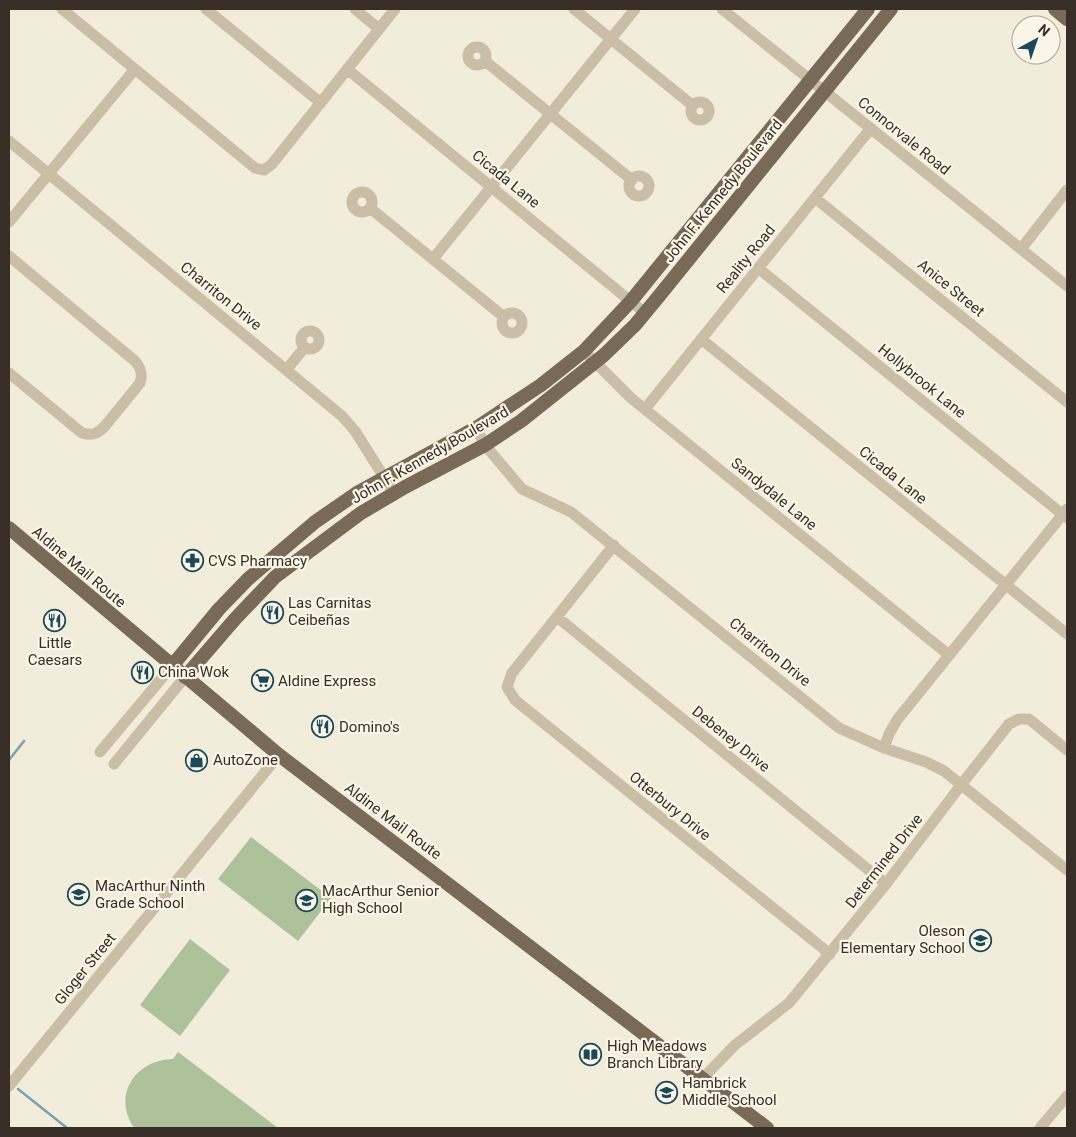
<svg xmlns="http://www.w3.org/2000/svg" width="1076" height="1137" font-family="Roboto,sans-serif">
<rect width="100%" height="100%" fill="#f2ecdb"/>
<!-- green -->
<path fill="#adc29a" d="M 251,837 L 331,898 L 298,941 L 218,879 Z
M 190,939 L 230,970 L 180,1036 L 140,1005 Z
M 178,1052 L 278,1128 L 134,1128 C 112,1095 135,1060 173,1059 Z"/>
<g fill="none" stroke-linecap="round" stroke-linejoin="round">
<!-- stream -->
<path stroke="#79a3b0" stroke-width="2.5" d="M 9,760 L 24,741
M 18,1089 L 67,1128"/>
<!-- minor -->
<path stroke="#cbbea6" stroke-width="11" d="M 62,9 L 255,168 L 264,170 L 272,164 L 395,9
M 206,9 L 321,103
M 355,9 L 379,29
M 574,9 L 692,105
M 722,9 L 1067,286
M468 56a9 9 0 1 1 18 0a9 9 0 1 1-18 0Z
M 485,61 L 632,180
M 347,69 L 645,313
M691 111a9 9 0 1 1 18 0a9 9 0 1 1-18 0Z
M 9,141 L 342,416 L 355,431 L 394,493
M629 186a10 10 0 1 1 20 0a10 10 0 1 1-20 0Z
M352 202a10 10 0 1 1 20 0a10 10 0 1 1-20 0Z
M 815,198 L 1067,402
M 370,208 L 504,317
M 9,222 L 135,69
M 1021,249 L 1067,190
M 9,256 L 135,361 C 141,368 143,374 140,383 L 105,426 C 97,434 92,436 82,433 L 9,373
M 433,259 L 635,9
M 758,268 L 1067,518
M502 323a10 10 0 1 1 20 0a10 10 0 1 1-20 0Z
M301 340a9 9 0 1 1 18 0a9 9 0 1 1-18 0Z
M 701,339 L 1067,634
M 584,351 L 631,398 L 949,655
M 287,369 L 305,347
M 645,409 L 871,128
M 476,428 L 485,445 L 522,489 L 571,512 L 839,728 L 884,748 L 926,762 L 944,771 L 1067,870
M 614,545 L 512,673 L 507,687 L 515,700 L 830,954
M 557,617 L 886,884
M 884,748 L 889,734 L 897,720 L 1067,509
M 100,752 L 172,666
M 114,764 L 185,677
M 703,1078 L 735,1045 L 789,1003 L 886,884 L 961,785 L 1009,724 L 1019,719 L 1029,719 L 1067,750
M 9,1086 L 279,755
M 1040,1128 L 1067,1096"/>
<!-- major -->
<path stroke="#796a58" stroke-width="14" d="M 1055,9 L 1067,19
M 9,528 L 279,755 L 767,1128
M 172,666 L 219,609 L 248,579 L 315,522 L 357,493 L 476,428 L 541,385 L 584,351 L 631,301 L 868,9
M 185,677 L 235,619 L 275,577 L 361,513 L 405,487 L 485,445 L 521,421 L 604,355 L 635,325 L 659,296 L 891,9"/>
</g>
<!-- icons -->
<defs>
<symbol id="pharmacy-ring" viewBox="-11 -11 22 22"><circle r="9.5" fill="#faf5e7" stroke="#1c4959" stroke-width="1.5"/><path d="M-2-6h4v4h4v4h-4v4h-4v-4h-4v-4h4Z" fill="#1c4959"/></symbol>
<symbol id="restaurant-ring" viewBox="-11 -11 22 22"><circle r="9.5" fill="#faf5e7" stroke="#1c4959" stroke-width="1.5"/><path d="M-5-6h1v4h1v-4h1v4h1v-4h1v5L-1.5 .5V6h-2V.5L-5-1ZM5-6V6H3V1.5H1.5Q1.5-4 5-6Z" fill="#1c4959"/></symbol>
<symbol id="supermarket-ring" viewBox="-11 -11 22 22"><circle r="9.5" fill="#faf5e7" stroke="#1c4959" stroke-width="1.5"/><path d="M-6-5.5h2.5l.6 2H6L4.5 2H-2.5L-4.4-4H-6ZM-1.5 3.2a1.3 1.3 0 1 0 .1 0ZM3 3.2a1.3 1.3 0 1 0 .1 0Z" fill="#1c4959"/></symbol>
<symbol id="shop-ring" viewBox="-11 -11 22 22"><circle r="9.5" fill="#faf5e7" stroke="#1c4959" stroke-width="1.5"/><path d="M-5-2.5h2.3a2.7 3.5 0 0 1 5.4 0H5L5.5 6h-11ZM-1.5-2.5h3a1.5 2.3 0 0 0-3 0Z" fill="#1c4959"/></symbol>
<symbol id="school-ring" viewBox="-11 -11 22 22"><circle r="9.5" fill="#faf5e7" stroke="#1c4959" stroke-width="1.5"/><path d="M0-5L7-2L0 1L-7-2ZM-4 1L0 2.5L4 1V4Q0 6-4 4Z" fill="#1c4959"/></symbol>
<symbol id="library-ring" viewBox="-11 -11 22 22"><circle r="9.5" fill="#faf5e7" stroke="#1c4959" stroke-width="1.5"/><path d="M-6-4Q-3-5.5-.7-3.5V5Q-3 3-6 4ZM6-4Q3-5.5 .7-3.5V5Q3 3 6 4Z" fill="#1c4959"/></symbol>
</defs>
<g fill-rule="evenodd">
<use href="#pharmacy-ring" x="180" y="548" width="25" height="25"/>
<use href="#restaurant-ring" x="260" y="600" width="25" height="25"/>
<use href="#restaurant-ring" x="42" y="608" width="25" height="25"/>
<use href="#restaurant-ring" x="130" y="660" width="25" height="25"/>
<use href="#supermarket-ring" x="250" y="668" width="25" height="25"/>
<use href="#restaurant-ring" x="310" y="714" width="25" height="25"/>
<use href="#shop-ring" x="184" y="748" width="25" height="25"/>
<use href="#school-ring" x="66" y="882" width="25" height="25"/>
<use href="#school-ring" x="294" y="888" width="25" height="25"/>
<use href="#school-ring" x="968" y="928" width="25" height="25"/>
<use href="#library-ring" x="578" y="1042" width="25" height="25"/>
<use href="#school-ring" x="654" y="1080" width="25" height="25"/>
</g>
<g text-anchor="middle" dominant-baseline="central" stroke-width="4.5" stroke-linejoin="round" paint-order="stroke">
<!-- street labels -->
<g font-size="15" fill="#372f27" stroke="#faf5e7">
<text transform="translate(904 136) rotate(39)">Connorvale Road</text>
<text transform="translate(506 179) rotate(39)">Cicada Lane</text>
<text transform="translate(723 191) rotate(-51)">John F. Kennedy Boulevard</text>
<text transform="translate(746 259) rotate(-51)">Reality Road</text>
<text transform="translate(951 288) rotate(39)">Anice Street</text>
<text transform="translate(221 296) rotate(39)">Charriton Drive</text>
<text transform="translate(922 381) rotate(39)">Hollybrook Lane</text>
<text transform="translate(430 455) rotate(-30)">John F. Kennedy Boulevard</text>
<text transform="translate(893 475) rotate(39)">Cicada Lane</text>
<text transform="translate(774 494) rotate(39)">Sandydale Lane</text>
<text transform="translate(79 567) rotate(40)">Aldine Mail Route</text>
<text transform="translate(770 652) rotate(39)">Charriton Drive</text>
<text transform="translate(731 739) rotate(39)">Debeney Drive</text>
<text transform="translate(670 806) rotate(39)">Otterbury Drive</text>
<text transform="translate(393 821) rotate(37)">Aldine Mail Route</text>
<text transform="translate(884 861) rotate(-52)">Determined Drive</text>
<text transform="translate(85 969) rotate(-51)">Gloger Street</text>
</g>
<!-- poi labels -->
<g font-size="15" fill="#372f27" stroke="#faf5e7" text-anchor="start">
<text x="208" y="561">CVS Pharmacy</text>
<text x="288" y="603">Las Carnitas<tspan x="288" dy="17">Ceibeñas</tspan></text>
<text x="55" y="643" text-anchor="middle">Little<tspan x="55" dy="17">Caesars</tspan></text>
<text x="158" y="672">China Wok</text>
<text x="278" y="681">Aldine Express</text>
<text x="339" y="727">Domino's</text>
<text x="213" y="760">AutoZone</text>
<text x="95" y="886">MacArthur Ninth<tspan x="95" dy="17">Grade School</tspan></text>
<text x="322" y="891">MacArthur Senior<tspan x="322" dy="17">High School</tspan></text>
<text x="965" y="931" text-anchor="end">Oleson<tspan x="965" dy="17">Elementary School</tspan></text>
<text x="607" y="1046">High Meadows<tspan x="607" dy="17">Branch Library</tspan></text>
<text x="682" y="1083">Hambrick<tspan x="682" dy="17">Middle School</tspan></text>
</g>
</g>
<!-- border -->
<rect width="1076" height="1137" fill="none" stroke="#372f27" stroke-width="20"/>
<!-- north arrow -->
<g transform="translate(1036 40) rotate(40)"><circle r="24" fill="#faf5e7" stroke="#aca69a"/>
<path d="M0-4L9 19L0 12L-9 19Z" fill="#1c4959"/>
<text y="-8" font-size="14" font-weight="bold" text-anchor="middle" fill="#372f27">N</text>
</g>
</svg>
